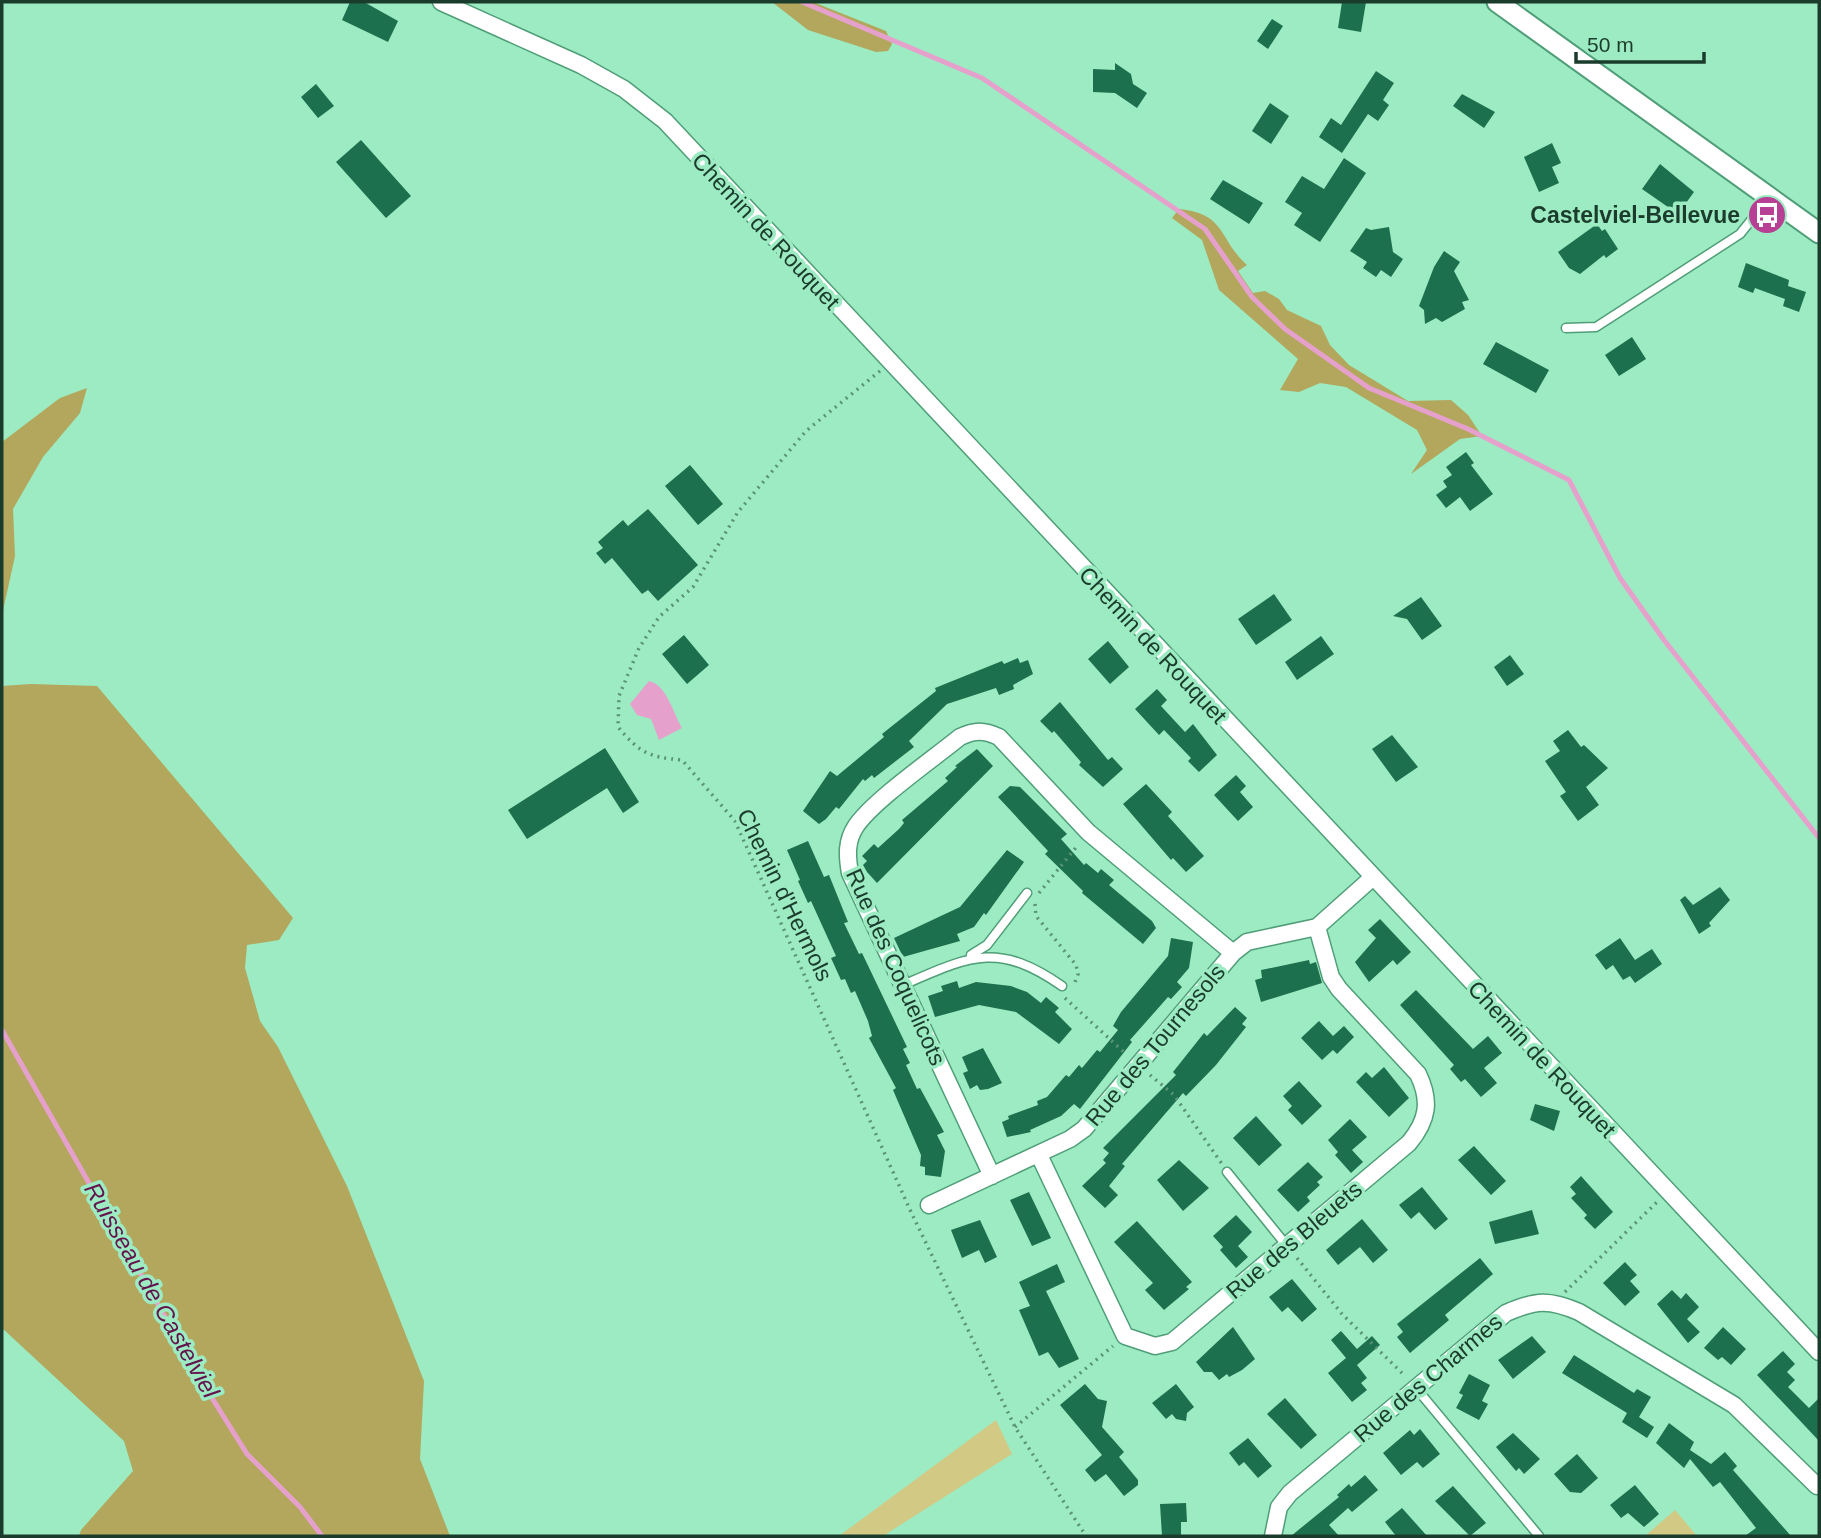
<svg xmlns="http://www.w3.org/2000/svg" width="1821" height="1538" font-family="Arial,sans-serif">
<rect width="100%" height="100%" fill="#9cebc2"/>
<!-- green -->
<path fill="#d2c985" d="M 996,1420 L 1012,1454 L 883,1536 L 839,1536 Z
M 1675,1510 L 1697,1536 L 1645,1536 Z"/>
<!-- forest -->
<path fill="#b2a75c" d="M 772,2 L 813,2 L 886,31 L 892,44 L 888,51 L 876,52 L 808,30 Z
M 1179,209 C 1227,214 1218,239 1247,265 L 1238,271 L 1253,293 L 1265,291 L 1279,299 L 1287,310 L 1321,326 L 1330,345 L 1349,365 L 1408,401 L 1451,400 L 1468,415 L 1482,436 L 1460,439 L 1411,474 L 1427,450 L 1417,430 L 1346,387 L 1320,383 L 1299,392 L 1280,390 L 1298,359 L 1219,290 L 1202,240 L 1172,218 Z
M 87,388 L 80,413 L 43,457 L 13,509 L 15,556 L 2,615 L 2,442 L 60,398 Z
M 31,684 L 97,686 L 293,918 L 279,940 L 247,945 L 245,968 L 260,1021 L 278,1047 L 347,1186 L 424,1381 L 420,1459 L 450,1536 L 79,1536 L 81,1530 L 133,1471 L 124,1441 L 2,1328 L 2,686 Z"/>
<!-- water -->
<path fill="#e5a1cc" d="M 649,681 C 667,685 673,713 682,728 L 659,740 L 651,719 L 637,715 L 630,704 Z"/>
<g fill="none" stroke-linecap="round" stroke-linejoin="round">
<!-- stream -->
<path stroke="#e5a1cc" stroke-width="5" d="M 802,2 L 982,78 L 1205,229 L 1252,297 L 1285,329 L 1369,388 L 1468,429 L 1569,480 L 1620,578 L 1664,640 L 1819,838
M 2,1030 L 202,1382 L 247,1454 L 300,1507 L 322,1536"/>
</g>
<!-- building -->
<path fill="#1c704e" d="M 350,2 L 364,2 L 398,21 L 388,42 L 342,20 Z
M 1342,2 L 1366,2 L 1361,32 L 1338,28 Z
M 1272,19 L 1283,26 L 1268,49 L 1257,41 Z
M 1115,63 L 1131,74 L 1133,84 L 1147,93 L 1137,108 L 1115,93 L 1093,92 L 1093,69 L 1115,70 Z
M 1376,71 L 1394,83 L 1383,100 L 1389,105 L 1378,121 L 1368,114 L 1342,153 L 1319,137 L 1331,118 L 1341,125 Z
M 316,84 L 334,106 L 318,118 L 301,97 Z
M 1462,94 L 1495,112 L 1484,128 L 1453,106 Z
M 1270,103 L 1289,116 L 1271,144 L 1252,131 Z
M 361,140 L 411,196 L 386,218 L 336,162 Z
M 1552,143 L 1561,163 L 1552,167 L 1559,183 L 1539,192 L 1524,157 Z
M 1344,158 L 1366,173 L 1320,242 L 1294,225 L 1302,213 L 1285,202 L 1302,176 L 1324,189 Z
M 1660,164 L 1694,192 L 1678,214 L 1642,189 Z
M 1223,180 L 1263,203 L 1249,224 L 1210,199 Z
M 1597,224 L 1602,231 L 1605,229 L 1618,249 L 1606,258 L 1604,255 L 1580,274 L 1569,268 L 1558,252 Z
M 1389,227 L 1393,252 L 1403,259 L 1391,277 L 1381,270 L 1376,277 L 1363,268 L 1367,262 L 1350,251 L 1366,228 L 1371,230 Z
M 1444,251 L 1460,262 L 1454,271 L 1469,300 L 1462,302 L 1465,309 L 1442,322 L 1436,318 L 1425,324 L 1424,310 L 1419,306 L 1434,267 Z
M 1746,263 L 1789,280 L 1788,286 L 1806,292 L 1799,312 L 1783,306 L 1785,299 L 1755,288 L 1753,293 L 1738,287 Z
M 1632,337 L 1646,359 L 1619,376 L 1605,355 Z
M 1496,342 L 1549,370 L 1536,393 L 1483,364 Z
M 1466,452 L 1474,463 L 1471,465 L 1493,494 L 1470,511 L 1460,497 L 1446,508 L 1436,495 L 1447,487 L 1443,481 L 1452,475 L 1446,467 Z
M 690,465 L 723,504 L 698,525 L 665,486 Z
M 648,509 L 698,565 L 658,601 L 648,590 L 642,594 L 612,558 L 605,564 L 596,553 L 603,548 L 598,542 L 623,520 L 628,526 Z
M 1274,594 L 1292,620 L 1256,645 L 1238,619 Z
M 1421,597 L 1442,626 L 1422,640 L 1407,619 L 1393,616 Z
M 684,635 L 709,665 L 687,684 L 662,654 Z
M 1321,636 L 1334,654 L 1297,680 L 1285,662 Z
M 1108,641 L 1129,667 L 1110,684 L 1088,659 Z
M 1510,655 L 1524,674 L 1507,686 L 1494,667 Z
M 1018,658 L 1020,663 L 1028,660 L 1033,674 L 1013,685 L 1014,689 L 999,695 L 996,688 L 947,704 L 909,741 L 914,747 L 874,778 L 872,775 L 865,781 L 863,779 L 839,809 L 836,807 L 826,819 L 819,824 L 803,811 L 830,771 L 837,776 L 884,737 L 882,734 L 936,691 L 935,688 L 1002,661 L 1004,664 Z
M 1157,689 L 1167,700 L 1161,706 L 1185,732 L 1193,724 L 1217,755 L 1199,772 L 1188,761 L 1191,758 L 1164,730 L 1159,735 L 1135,709 Z
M 1060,702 L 1108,760 L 1112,757 L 1123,769 L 1103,787 L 1079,765 L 1081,762 L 1054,731 L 1052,733 L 1040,721 Z
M 1568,730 L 1581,747 L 1584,745 L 1608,768 L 1586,787 L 1599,805 L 1578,821 L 1560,796 L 1566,792 L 1545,761 L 1560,751 L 1553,741 Z
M 1392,735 L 1418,767 L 1396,782 L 1372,749 Z
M 605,748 L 639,802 L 623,813 L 607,788 L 527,839 L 508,810 Z
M 977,749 L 993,766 L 877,883 L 867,872 L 863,865 L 867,861 L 862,856 L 874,844 L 878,848 L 899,829 L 904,823 L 902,820 L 948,781 L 945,778 L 957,767 L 955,766 Z
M 1236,775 L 1246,786 L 1240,792 L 1253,807 L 1238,821 L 1214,795 Z
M 1146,784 L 1172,812 L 1168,816 L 1204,856 L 1186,872 L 1173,858 L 1171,860 L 1123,804 Z
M 1010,786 L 1020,787 L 1067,834 L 1061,839 L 1084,865 L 1086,863 L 1098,873 L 1101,869 L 1107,874 L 1114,880 L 1109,885 L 1152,921 L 1156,928 L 1143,944 L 1082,893 L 1083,891 L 1045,854 L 1048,851 L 998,797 Z
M 808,841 L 824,877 L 829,875 L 848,922 L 844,923 L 859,954 L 862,953 L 907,1047 L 903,1049 L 910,1063 L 906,1065 L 917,1089 L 920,1088 L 944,1132 L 937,1135 L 945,1151 L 941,1177 L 925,1175 L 925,1167 L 920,1166 L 921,1155 L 893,1090 L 896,1088 L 869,1038 L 872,1036 L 868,1021 L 855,991 L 851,993 L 845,979 L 841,980 L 831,958 L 836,956 L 811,901 L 808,903 L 798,881 L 800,880 L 787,850 Z
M 1007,850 L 1024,862 L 986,915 L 984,913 L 974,927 L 957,934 L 960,941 L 903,957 L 894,938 L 960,907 Z
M 1720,887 L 1730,900 L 1709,923 L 1711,926 L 1699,934 L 1680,900 L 1685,896 L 1693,905 Z
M 1380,919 L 1411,952 L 1397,965 L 1393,960 L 1369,982 L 1355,962 L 1376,938 L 1368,930 Z
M 1171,938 L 1193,942 L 1189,968 L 1177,982 L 1182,987 L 1171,999 L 1168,997 L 1130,1040 L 1132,1042 L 1080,1109 L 1074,1104 L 1061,1116 L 1030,1130 L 1031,1132 L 1007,1137 L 1002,1122 L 1009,1119 L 1008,1116 L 1038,1105 L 1037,1101 L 1047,1097 L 1066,1075 L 1069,1077 L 1079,1065 L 1082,1068 L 1097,1050 L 1100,1052 L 1118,1030 L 1113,1026 L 1121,1012 L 1168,956 Z
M 1620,938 L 1635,960 L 1652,949 L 1662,964 L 1635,983 L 1630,976 L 1623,980 L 1613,965 L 1606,970 L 1595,955 Z
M 1309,960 L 1310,964 L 1316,962 L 1322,983 L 1261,1002 L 1255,980 L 1262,978 L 1261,970 Z
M 957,981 L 959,988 L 976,982 L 1011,986 L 1027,992 L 1041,1003 L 1046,997 L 1059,1008 L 1055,1012 L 1072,1029 L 1059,1044 L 1016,1012 L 979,1005 L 935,1017 L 928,996 L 943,991 L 941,986 Z
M 1416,990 L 1473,1049 L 1488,1036 L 1502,1053 L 1484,1068 L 1497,1083 L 1481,1097 L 1465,1079 L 1461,1082 L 1450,1069 L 1454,1065 L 1400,1005 Z
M 1235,1007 L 1247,1018 L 1242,1024 L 1246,1027 L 1216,1065 L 1186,1096 L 1183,1093 L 1122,1164 L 1125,1166 L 1109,1186 L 1118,1195 L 1105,1208 L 1082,1186 L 1106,1163 L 1103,1160 L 1109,1153 L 1103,1148 L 1176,1075 L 1173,1072 L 1204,1033 L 1207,1036 Z
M 1319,1021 L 1333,1036 L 1344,1026 L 1354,1037 L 1337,1054 L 1333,1050 L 1322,1060 L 1301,1038 Z
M 983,1048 L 1002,1083 L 988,1089 L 980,1090 L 977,1085 L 970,1089 L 963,1073 L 968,1071 L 962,1057 Z
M 1384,1067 L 1409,1098 L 1389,1117 L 1356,1082 L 1366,1072 L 1372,1078 Z
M 1299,1081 L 1322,1106 L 1302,1125 L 1288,1110 L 1292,1106 L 1283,1096 Z
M 1535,1104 L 1560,1111 L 1554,1131 L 1530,1120 Z
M 1256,1116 L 1282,1145 L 1259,1166 L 1233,1138 Z
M 1350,1119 L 1367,1137 L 1352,1150 L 1363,1162 L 1351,1173 L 1335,1155 L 1338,1152 L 1328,1140 Z
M 1474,1146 L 1506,1181 L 1491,1195 L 1458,1160 Z
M 1179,1160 L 1209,1188 L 1183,1211 L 1157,1180 Z
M 1308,1162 L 1323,1177 L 1317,1182 L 1320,1185 L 1307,1197 L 1310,1201 L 1298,1212 L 1277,1190 Z
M 1581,1176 L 1613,1212 L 1595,1229 L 1584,1218 L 1587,1215 L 1571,1198 L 1576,1194 L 1570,1187 Z
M 1422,1187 L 1448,1219 L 1435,1230 L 1419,1212 L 1411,1219 L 1399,1205 Z
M 1029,1192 L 1051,1238 L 1032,1246 L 1010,1200 Z
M 1532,1210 L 1539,1234 L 1495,1244 L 1489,1222 Z
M 1236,1215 L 1252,1232 L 1238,1246 L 1248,1257 L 1236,1268 L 1220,1250 L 1223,1247 L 1213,1236 Z
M 1362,1219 L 1388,1250 L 1373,1263 L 1360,1247 L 1338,1265 L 1326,1250 Z
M 980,1220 L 997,1257 L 985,1263 L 979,1250 L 962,1258 L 951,1230 Z
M 1137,1221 L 1192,1282 L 1186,1287 L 1189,1289 L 1164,1310 L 1145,1290 L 1153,1283 L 1114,1242 Z
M 1480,1258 L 1493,1274 L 1445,1315 L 1449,1320 L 1410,1353 L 1397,1337 L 1403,1332 L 1397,1324 Z
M 1625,1262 L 1637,1275 L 1630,1281 L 1640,1292 L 1625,1306 L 1603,1283 Z
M 1057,1264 L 1065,1282 L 1046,1291 L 1079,1359 L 1059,1368 L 1048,1352 L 1039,1356 L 1019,1310 L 1030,1306 L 1019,1282 Z
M 1292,1279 L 1317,1309 L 1302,1322 L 1288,1307 L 1282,1312 L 1269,1297 Z
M 1672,1290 L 1681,1299 L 1686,1293 L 1699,1307 L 1687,1319 L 1700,1332 L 1688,1343 L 1657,1304 Z
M 1233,1327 L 1255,1359 L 1242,1370 L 1229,1377 L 1227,1374 L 1219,1380 L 1212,1372 L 1204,1372 L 1196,1362 Z
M 1723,1327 L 1746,1349 L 1731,1365 L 1722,1357 L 1718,1360 L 1704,1348 Z
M 1341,1331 L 1357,1349 L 1372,1336 L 1380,1345 L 1357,1365 L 1367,1378 L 1361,1383 L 1367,1390 L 1352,1402 L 1328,1373 L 1346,1358 L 1331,1340 Z
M 1532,1336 L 1546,1352 L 1513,1379 L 1498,1360 Z
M 1783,1351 L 1795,1364 L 1787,1372 L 1795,1380 L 1788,1387 L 1809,1408 L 1819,1398 L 1819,1441 L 1757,1375 Z
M 1574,1355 L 1634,1393 L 1637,1389 L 1651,1397 L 1639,1417 L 1654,1427 L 1647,1438 L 1622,1422 L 1627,1413 L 1562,1373 Z
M 1469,1374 L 1490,1385 L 1482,1401 L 1488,1404 L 1479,1420 L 1456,1408 L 1463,1395 L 1459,1393 Z
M 1085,1384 L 1098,1399 L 1107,1401 L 1102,1427 L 1124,1452 L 1119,1457 L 1138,1480 L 1138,1485 L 1124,1496 L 1106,1474 L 1095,1482 L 1085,1470 L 1102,1455 L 1060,1405 Z
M 1176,1384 L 1194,1407 L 1187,1413 L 1186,1421 L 1176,1419 L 1172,1414 L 1166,1419 L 1152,1403 Z
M 1285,1398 L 1317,1435 L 1301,1449 L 1267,1414 Z
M 1669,1423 L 1694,1442 L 1690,1450 L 1711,1464 L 1725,1452 L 1737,1466 L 1733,1470 L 1791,1536 L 1745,1536 L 1756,1528 L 1720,1482 L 1713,1487 L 1690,1459 L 1684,1468 L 1656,1443 Z
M 1420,1429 L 1440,1454 L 1423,1468 L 1417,1462 L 1401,1475 L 1383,1453 L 1410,1430 L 1414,1435 Z
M 1513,1433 L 1540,1459 L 1524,1474 L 1519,1468 L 1516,1471 L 1496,1447 Z
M 1248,1438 L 1272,1466 L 1258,1478 L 1244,1462 L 1239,1466 L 1229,1453 Z
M 1577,1454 L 1598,1478 L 1581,1493 L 1570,1492 L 1554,1474 Z
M 1365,1475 L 1378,1490 L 1352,1512 L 1348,1508 L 1329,1525 L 1339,1536 L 1291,1536 L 1339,1497 L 1337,1495 L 1349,1484 L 1351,1487 Z
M 1635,1485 L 1659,1514 L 1644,1527 L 1628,1513 L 1621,1518 L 1610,1505 Z
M 1453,1486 L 1486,1523 L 1470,1536 L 1435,1501 Z
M 1186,1503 L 1187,1522 L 1181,1522 L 1181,1536 L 1162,1536 L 1160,1504 Z
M 1402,1508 L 1427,1536 L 1396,1536 L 1385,1522 Z"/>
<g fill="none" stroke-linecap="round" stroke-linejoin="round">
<defs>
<path id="service" d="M 1566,328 L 1596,327 L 1740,234 L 1769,198
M 971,955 L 987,945 L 1027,893
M 903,985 C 970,956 997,941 1062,986
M 1227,1172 L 1287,1246
M 1416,1388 L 1539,1536"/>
<path id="minor" d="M 441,2 L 581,65 L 624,89 L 665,121 L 1819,1352
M 1039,1155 L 1125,1336 L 1155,1346 L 1172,1342 L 1409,1143 C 1428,1120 1431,1101 1418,1074 L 1339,989 L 1331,977 L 1317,927
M 992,1176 L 850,873 C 847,856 846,841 856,826 C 874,800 933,759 960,737 C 975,730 984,730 999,737 L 1088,832 L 1233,953
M 929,1205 L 1070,1139 L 1084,1129 L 1233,953 L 1247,942 L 1317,927 L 1372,878
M 1273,1536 L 1279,1507 L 1290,1493 L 1506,1313 C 1536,1300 1549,1299 1579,1312 L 1734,1405 L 1817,1486 L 1819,1484"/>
<path id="tertiary" d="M 1497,2 L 1819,233"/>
</defs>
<!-- service casing -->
<use href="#service" stroke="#4f9e78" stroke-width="11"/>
<!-- minor casing -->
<use href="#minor" stroke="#4f9e78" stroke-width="19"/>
<!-- tertiary casing -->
<use href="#tertiary" stroke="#4f9e78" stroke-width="23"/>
<!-- path -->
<path stroke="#5b9377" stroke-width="3.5" stroke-dasharray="2 5" stroke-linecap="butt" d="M 880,371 L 806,431 L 738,512 L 693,587 L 659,617 L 639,648 L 619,696 L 618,727 C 640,753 648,757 682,760 L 735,821 L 911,1212 L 1015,1427 L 1086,1536
M 1039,893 L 1078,845
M 1035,904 L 1036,916 L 1076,965 L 1078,974 L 1074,985
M 1065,998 L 1126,1054
M 1150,1075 L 1174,1095 L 1222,1164
M 1297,1258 L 1342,1314 L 1405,1376
M 1565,1292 L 1657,1202
M 1015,1427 L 1113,1346"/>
<!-- service -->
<use href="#service" stroke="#fff" stroke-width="8"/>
<!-- minor -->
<use href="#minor" stroke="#fff" stroke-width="16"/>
<!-- tertiary -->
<use href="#tertiary" stroke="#fff" stroke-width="19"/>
</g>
<!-- icons -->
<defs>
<symbol id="bus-disc" viewBox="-11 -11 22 22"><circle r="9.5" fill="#b73f94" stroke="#9cebc2"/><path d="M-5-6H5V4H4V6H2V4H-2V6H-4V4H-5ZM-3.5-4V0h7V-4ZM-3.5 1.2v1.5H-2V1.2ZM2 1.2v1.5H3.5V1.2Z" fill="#fff"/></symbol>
</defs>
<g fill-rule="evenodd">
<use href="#bus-disc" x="1745" y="193" width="44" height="44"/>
</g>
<g text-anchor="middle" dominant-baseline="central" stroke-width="7" stroke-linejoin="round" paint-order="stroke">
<!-- poi labels -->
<g font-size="23" font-weight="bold" fill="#1b3c2c" stroke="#9cebc2" text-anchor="end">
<text x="1740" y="215">Castelviel-Bellevue</text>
</g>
<!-- street labels -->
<g font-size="23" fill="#1b3c2c" stroke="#9cebc2">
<text transform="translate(766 231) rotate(47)">Chemin de Rouquet</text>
<text transform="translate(1153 645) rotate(47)">Chemin de Rouquet</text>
<text transform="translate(785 895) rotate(64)">Chemin d'Hermols</text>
<text transform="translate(896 967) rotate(66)">Rue des Coquelicots</text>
<text transform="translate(1155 1045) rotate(-50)">Rue des Tournesols</text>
<text transform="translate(1542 1059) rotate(47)">Chemin de Rouquet</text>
<text transform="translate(1294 1240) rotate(-40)">Rue des Bleuets</text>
<text transform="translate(1428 1378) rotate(-40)">Rue des Charmes</text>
</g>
<!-- water labels -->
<g font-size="24" font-style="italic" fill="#63144d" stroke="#9cebc2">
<text transform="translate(152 1290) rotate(60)">Ruisseau de Castelviel</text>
</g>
</g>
<!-- border -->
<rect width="1821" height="1538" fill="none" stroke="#1b3c2c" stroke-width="7"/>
<!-- scale -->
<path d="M1576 52v10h128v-10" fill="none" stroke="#1b3c2c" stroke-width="3.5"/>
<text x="1587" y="52" font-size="21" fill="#1b3c2c" stroke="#9cebc2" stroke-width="5" paint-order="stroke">50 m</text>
</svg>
